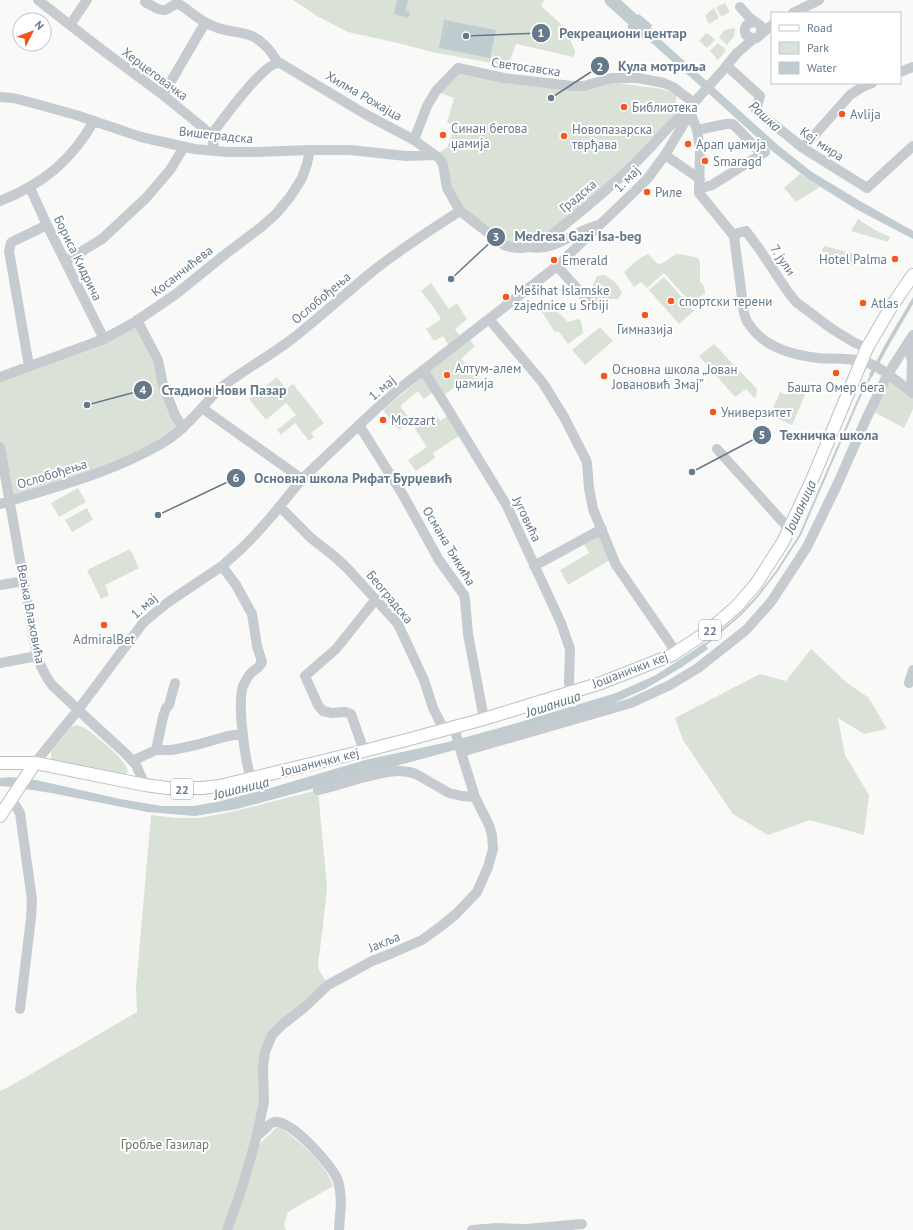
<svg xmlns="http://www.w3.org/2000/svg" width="913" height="1230" font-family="'PT Sans',sans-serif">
<rect width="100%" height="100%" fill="#f9f9f7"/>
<!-- green -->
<path fill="#dae2d7" d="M 293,0 L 544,0 L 541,6 L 560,23 L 570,40 L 575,51 L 574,57 L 516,44 L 508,66 L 432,52 L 402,44 L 348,32 L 317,16 Z
M 725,3 L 730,12 L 721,17 L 716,7 Z
M 714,8 L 719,18 L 709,24 L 705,16 L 711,10 Z
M 735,28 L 734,36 L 727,45 L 719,37 L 722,34 L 724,30 Z
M 706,33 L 710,35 L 715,40 L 707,48 L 699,41 Z
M 718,43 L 726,50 L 718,60 L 710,51 Z
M 458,68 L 500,81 L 611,82 L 662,89 L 677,94 L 674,109 L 680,116 L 559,229 L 515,248 L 465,215 L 435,155 L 447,148 L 455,125 L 447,123 L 454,98 L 436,91 Z
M 800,174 L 820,187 L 796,202 L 784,188 Z
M 858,219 L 875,230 L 890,237 L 888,242 L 851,231 Z
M 824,246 L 859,255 L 857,262 L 851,266 C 837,264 828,263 822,250 Z
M 648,254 L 658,264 C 666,264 670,255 678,254 C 684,254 692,257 698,258 L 700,262 L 700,282 L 704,286 L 705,294 L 690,302 L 664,273 L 647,288 L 641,282 L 634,287 L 624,272 L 640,258 Z
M 604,275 C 613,279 618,284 622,293 L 618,299 L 603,299 L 596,303 L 591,300 L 590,292 L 597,276 Z
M 664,277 L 694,311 L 679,324 L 649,290 Z
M 431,283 L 449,309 L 457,303 L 467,319 L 455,329 L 461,338 L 449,346 L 443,336 L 434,341 L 426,329 L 441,319 L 434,308 L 421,291 Z
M 550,308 L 558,312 L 568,322 L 578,319 L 581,321 L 583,333 L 568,344 L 558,331 L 555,332 L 542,312 Z
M 135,322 L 183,428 L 139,455 L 10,500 L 0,448 L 0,377 Z
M 600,327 L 613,341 L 585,365 L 572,350 Z
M 468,338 L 475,346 L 461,359 L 480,377 L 472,385 L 467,378 L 443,396 L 428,372 Z
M 714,344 L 757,389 L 756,396 L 754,398 L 746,389 L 735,397 L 699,356 Z
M 424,376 L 434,391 L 424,399 L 418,391 L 400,406 L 411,420 L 399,430 L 383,410 Z
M 277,377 L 286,389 L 293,384 L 324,423 L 311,433 L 314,437 L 309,441 L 295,423 L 281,435 L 277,430 L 296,415 L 286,403 L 266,420 L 249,399 Z
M 890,381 L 913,398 L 913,409 L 904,428 L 874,412 Z
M 790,388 L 805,395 L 792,425 L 770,415 L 780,392 L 787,395 Z
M 436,415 L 440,421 L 449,415 L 462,434 L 433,453 L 435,458 L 416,471 L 408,460 L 427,447 L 415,429 Z
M 78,488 L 86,502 L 59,517 L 51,503 Z
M 87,508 L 93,520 L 72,532 L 65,520 Z
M 601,534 L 610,560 L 568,585 L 560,570 L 589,553 L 584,544 Z
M 130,549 L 139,568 L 105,585 L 109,595 L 101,599 L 87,570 Z
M 811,649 L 846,682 L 869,698 L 887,729 L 864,734 L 838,718 L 845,755 L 869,795 L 864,835 L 810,820 L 768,835 L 733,814 L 683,740 L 675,718 L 760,674 L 786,681 Z
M 77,725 L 83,727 L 89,731 C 100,740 126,759 128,772 L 123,776 L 52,760 L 51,757 L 51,752 L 71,727 Z
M 318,790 L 327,887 L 323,926 L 318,964 L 319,970 L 328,985 L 272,1035 L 264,1090 L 227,1230 L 0,1230 L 0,1091 L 7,1088 L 137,1012 L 136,988 L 151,815 L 176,818 L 200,818 L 235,811 Z
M 278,1126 C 295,1138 310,1150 322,1166 C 327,1172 330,1179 333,1186 L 288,1212 L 284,1225 L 286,1230 L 228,1230 L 259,1145 Z"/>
<!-- water -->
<path fill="#c1ccd1" d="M 397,0 L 408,0 L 406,11 L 410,12 L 408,18 L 394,14 Z
M 632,13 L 636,17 L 639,14 L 652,25 L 651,31 L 779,146 L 812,172 L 860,201 L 913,231 L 913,239 L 856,209 L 808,179 L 772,151 L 698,84 L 647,39 L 639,38 L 627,27 L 629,24 L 625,20 Z
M 444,20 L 496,30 L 490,58 L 439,48 Z
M 913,297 L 913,304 L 888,347 L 872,377 L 869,375 L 887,341 Z
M 705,643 L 708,649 L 682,667 L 645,689 L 605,707 L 455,750 L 237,809 L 195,816 L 147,812 L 51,793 L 13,787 L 0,786 L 0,778 L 10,777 L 36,780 L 120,799 L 162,806 L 193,806 L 217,802 L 267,789 L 365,760 L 448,742 L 517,723 L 616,693 L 656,675 Z"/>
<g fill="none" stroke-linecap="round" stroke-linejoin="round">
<!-- stream -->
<path stroke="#c1ccd1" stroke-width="2" d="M 704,646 L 740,615 L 756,598 L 777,571 L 800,535 L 860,396 L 872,374"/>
<!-- river -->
<path stroke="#c1ccd1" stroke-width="13" d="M 611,0 L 641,27"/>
<defs>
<path id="major" d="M 0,763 L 35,763 L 46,765 L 145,785 L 167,788 L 201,788 L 220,786 L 364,751 L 410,739 L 484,719 L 601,683 L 672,655 L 707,632 L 736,607 L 756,584 L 783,542 L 812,480 L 867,348 L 891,307 L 913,275
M 0,816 L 35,763"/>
</defs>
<!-- major casing -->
<use href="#major" stroke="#bcc0c4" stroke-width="14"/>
<!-- minor -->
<path stroke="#c6cbcf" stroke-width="10" d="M 38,0 L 97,46 L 163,95 L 201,126 L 211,135 L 213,139 L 214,151
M 145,2 C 150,4 158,11 164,10 C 170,10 172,3 179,4 C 190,11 200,21 213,26 C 223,31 235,31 246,34 C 259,37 272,51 277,62
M 740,7 L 750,18 L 761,26 C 762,33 760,38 753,39 L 746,35 C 743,28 746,23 754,22
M 793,13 L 819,0
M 70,25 L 87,0
M 760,35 L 772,25
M 727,66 L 760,96 L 756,110 L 803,148 L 867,188 L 913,146
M 900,72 L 913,67
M 163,95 L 205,23
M 0,97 L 13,98 L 29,102 L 76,115 L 141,137 L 194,149 L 227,152 L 257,152 L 310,150 L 350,150 L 406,156 L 435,155
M 689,109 L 697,130 L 700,149 L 699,193 L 734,236
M 697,130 L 726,124 L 733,124 L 762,154
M 211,135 C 222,121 264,61 280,63 L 365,114 L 414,140 L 439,158 L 443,164 L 447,188 L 460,211 L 504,245 C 512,248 520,249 528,247 C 543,243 557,231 569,221 C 595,200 621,178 644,154 C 659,139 672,121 689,109
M 414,140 L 427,106 L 436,91 L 458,68 L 504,78 L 572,86 L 584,86 L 612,78 L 638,78 L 664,83 L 673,87 L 694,103
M 803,148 L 850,95 L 862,87 L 872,83
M 665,155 L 700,179
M 30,188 L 47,225 L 104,339
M 699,189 L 712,185 L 765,152
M 0,201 C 43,184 71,161 94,121
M 734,236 L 744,313 C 745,316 746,321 749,324 C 763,347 793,355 818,358 C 832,359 847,358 861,361 C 879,364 898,383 913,393
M 734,236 L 738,233 L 746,231 L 760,250 L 788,292 L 796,302 L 832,329 L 855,343 L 867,348
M 529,247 C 556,252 573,231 598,225
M 66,261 L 102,239 L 146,198 L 170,170 L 184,147
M 557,266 L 591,304
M 489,319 L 543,383 L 564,417 L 586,460 L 587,463 L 589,488 L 593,509 L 616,565 L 676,652
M 137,320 L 158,360 L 163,385 L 175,415 L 183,428
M 909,341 L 912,364 L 911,392
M 29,366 L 9,251 L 11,243 L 14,241 L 47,225
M 423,370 L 443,401 L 507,506 L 561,623 L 570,649 L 569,681 L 570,692
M 0,377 L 104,339 L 135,322 L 176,294 L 223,256 L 260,228 L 276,214 L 290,197 L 302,178 L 307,164 L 310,150
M 202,408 L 302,479
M 359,425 L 403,495 L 439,560 L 464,595 L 465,600 L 468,634 L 484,719
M 0,447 L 37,656 C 41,667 45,676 52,685 L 90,721 L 125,753 L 136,765 L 145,785
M 717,449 L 790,530
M 0,504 C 55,487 111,473 161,444 C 177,435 189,422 202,408 C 208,401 214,393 222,387 C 245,369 270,356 292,339 C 320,317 346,293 373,271 C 401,249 430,230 460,211
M 280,507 L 311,538 L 334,556 L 347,568 L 398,624 L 424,680 L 433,708 L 444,730
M 222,566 L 236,585 L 252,614 L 257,646 L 262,662 C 259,668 256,669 251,673 C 248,676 245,682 243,686 C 237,704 245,760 251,779
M 534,566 L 602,529
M 0,585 L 24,581
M 0,663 L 37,656
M 909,683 L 913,670
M 156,750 L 163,717 L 166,708 L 169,705 L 175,683
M 364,751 L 351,714 L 345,712 L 332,713 L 323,711 L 318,705 L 305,676 L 336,649 L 376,599
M 461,752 L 631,703 L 670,685 L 698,668 L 746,630 L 771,602 L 807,547 L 838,483 L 867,417 L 888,374 L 913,335
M 132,761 L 156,750 L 172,750 L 196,745 L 228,736 L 243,734
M 35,763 L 78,710 L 143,623 L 167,603 L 222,566 L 240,550 L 255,535 L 271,517 L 302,479 L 375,410 L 399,389 L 557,266 L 637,189 L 648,178 L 665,155 L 686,120 L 691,106 L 724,69 L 737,53 L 751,41 L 755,38
M 318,790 C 332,787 345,783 358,779 C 378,774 396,767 416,774 L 449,793 L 462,796 L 475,797
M 11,801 L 15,805 L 20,813 L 32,900 L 31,918 L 20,1009
M 257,1135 C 264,1132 270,1122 274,1122 C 291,1119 333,1166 338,1181 C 343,1197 340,1214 339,1230
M 227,1230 L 242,1188 L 257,1135 L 264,1102 L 263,1068 L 265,1052 L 272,1035 L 282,1025 L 305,1007 L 328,985 L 372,961 L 390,954 L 422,940 L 440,927 L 456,914 L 477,892 L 488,867 L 491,856 L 493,849 L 492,835 L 489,825 L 475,797 L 461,752 L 454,727
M 472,1230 L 497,1228 L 526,1229 L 582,1224"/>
<!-- major -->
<use href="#major" stroke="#fff" stroke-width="12"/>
</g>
<!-- markers -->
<g fill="#f4561c" stroke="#fff" stroke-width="1.5">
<circle cx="624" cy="107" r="4"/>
<circle cx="842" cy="114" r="4"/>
<circle cx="443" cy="135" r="4"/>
<circle cx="564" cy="136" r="4"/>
<circle cx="688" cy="144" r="4"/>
<circle cx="705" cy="161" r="4"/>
<circle cx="647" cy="192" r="4"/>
<circle cx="895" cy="259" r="4"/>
<circle cx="554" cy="260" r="4"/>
<circle cx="506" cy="297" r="4"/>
<circle cx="671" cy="301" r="4"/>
<circle cx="863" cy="303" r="4"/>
<circle cx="645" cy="315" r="4"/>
<circle cx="836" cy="373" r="4"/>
<circle cx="447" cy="375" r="4"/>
<circle cx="604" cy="376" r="4"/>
<circle cx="713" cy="412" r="4"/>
<circle cx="383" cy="420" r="4"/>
<circle cx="104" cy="625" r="4"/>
</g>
<g text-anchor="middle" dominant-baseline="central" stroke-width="4" stroke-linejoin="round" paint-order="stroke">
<!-- shield labels -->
<g fill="#fff" stroke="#93a1ae" stroke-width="1">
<rect x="699" y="620" width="22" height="20" rx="3"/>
<rect x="171" y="779" width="22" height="20" rx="3"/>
</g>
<g font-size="12" font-weight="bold" fill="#65798b">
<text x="710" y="630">22</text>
<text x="182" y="789">22</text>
</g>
<!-- street labels -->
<g font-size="13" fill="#65798b" stroke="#fff">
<text transform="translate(526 67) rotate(8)">Светосавска</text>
<text transform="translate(155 74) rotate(37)">Херцеговачка</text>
<text transform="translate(364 96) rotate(30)">Хилма Рожајца</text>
<text transform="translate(216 135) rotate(6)">Вишеградска</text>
<text transform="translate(822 144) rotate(34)">Кеј мира</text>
<text transform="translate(627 179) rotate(-46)">1. мај</text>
<text transform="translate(578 196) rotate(-40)">Градска</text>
<text transform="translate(78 258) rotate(64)">Бориса Кидрича</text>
<text transform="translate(783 260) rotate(56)">7. јули</text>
<text transform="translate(182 271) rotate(-38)">Косанчићева</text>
<text transform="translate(321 298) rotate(-40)">Ослобођења</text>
<text transform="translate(382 388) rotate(-40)">1. мај</text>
<text transform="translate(52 474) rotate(-17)">Ослобођења</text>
<text transform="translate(527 519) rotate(64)">Југовића</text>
<text transform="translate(449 546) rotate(59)">Османа Ђикића</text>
<text transform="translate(390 597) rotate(50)">Београдска</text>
<text transform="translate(144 606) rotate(-42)">1. мај</text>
<text transform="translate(31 614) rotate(79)">Вељка Влаховића</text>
<text transform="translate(630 670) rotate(-21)">Јошанички кеј</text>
<text transform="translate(320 762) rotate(-14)">Јошанички кеј</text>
<text transform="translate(384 942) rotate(-23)">Јакља</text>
</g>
<!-- poi labels -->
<g font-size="13" fill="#65798b" stroke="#fff" text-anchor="start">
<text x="632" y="107">Библиотека</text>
<text x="850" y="114">Avlija</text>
<text x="451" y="128">Синан бегова<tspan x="451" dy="15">џамија</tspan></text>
<text x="572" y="129">Новопазарска<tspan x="572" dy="15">тврђава</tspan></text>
<text x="696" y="144">Арап џамија</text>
<text x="713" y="161">Smaragd</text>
<text x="655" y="192">Риле</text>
<text x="887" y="259" text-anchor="end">Hotel Palma</text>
<text x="562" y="260">Emerald</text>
<text x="514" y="290">Mešihat Islamske<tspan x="514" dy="15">zajednice u Srbiji</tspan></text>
<text x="679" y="301">спортски терени</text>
<text x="871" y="303">Atlas</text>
<text x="645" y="329" text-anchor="middle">Гимназија</text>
<text x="455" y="368">Алтум-алем<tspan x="455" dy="15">џамија</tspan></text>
<text x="612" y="369">Основна школа „Јован<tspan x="612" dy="15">Јовановић Змај”</tspan></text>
<text x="836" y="387" text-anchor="middle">Башта Омер бега</text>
<text x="721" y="412">Универзитет</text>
<text x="391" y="420">Mozzart</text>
<text x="104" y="639" text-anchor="middle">AdmiralBet</text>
</g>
<!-- park labels -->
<g font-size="13" fill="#667b61" stroke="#fff">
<text x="165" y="1144">Гробље Газилар</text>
</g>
<!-- water labels -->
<g font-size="14" font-style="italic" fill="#5c747e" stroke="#fff">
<text transform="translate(765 116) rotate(42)">Рашка</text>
<text transform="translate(800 507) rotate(-65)">Јошаница</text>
<text transform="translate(553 704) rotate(-18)">Јошаница</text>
<text transform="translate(241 788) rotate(-14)">Јошаница</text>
</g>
</g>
<!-- callouts -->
<path fill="none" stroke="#65798b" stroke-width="1.5" d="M466 36L541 33M551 98L600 66M451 279L496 237M87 405L143 390M692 472L762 435M158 515L236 478"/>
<g fill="#65798b" stroke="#fff" stroke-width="1.5">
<circle cx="466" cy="36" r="4"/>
<circle cx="551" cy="98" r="4"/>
<circle cx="451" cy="279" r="4"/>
<circle cx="87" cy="405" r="4"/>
<circle cx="692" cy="472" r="4"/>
<circle cx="158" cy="515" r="4"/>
<circle cx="541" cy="33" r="10"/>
<circle cx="600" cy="66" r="10"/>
<circle cx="496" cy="237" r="10"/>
<circle cx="143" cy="390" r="10"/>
<circle cx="762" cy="435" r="10"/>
<circle cx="236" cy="478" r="10"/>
</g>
<g font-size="12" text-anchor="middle" font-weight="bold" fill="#fff">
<text x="541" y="37">1</text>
<text x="600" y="71">2</text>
<text x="496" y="241">3</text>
<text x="143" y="394">4</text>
<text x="762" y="439">5</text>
<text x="236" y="482">6</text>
</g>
<g font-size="14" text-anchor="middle" font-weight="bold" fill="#65798b" stroke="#fff" stroke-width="4" stroke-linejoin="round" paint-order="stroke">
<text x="623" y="38">Рекреациони центар</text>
<text x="662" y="71">Кула мотриља</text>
<text x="578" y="241">Medresa Gazi Isa-beg</text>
<text x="224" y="395">Стадион Нови Пазар</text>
<text x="829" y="440">Техничка школа</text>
<text x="353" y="483">Основна школа Рифат Бурџевић</text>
</g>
<!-- legend -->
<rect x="771" y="12" width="130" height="72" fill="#ffffff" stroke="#c1c9d1"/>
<rect x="779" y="25" width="20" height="6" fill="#ffffff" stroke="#c1c9d1"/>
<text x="807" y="32" font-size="12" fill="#65798b">Road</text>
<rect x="779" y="42" width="20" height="12" fill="#dae2d7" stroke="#c1c9d1"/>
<text x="807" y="52" font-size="12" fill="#65798b">Park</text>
<rect x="779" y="62" width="20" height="12" fill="#c1ccd1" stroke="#c1c9d1"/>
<text x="807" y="72" font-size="12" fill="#65798b">Water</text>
<!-- north arrow -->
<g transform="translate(32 32) rotate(48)"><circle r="19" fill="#ffffff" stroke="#c1c9d1"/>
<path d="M0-3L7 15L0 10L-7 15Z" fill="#f4561c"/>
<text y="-6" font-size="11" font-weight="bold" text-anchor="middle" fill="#65798b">N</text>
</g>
</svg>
